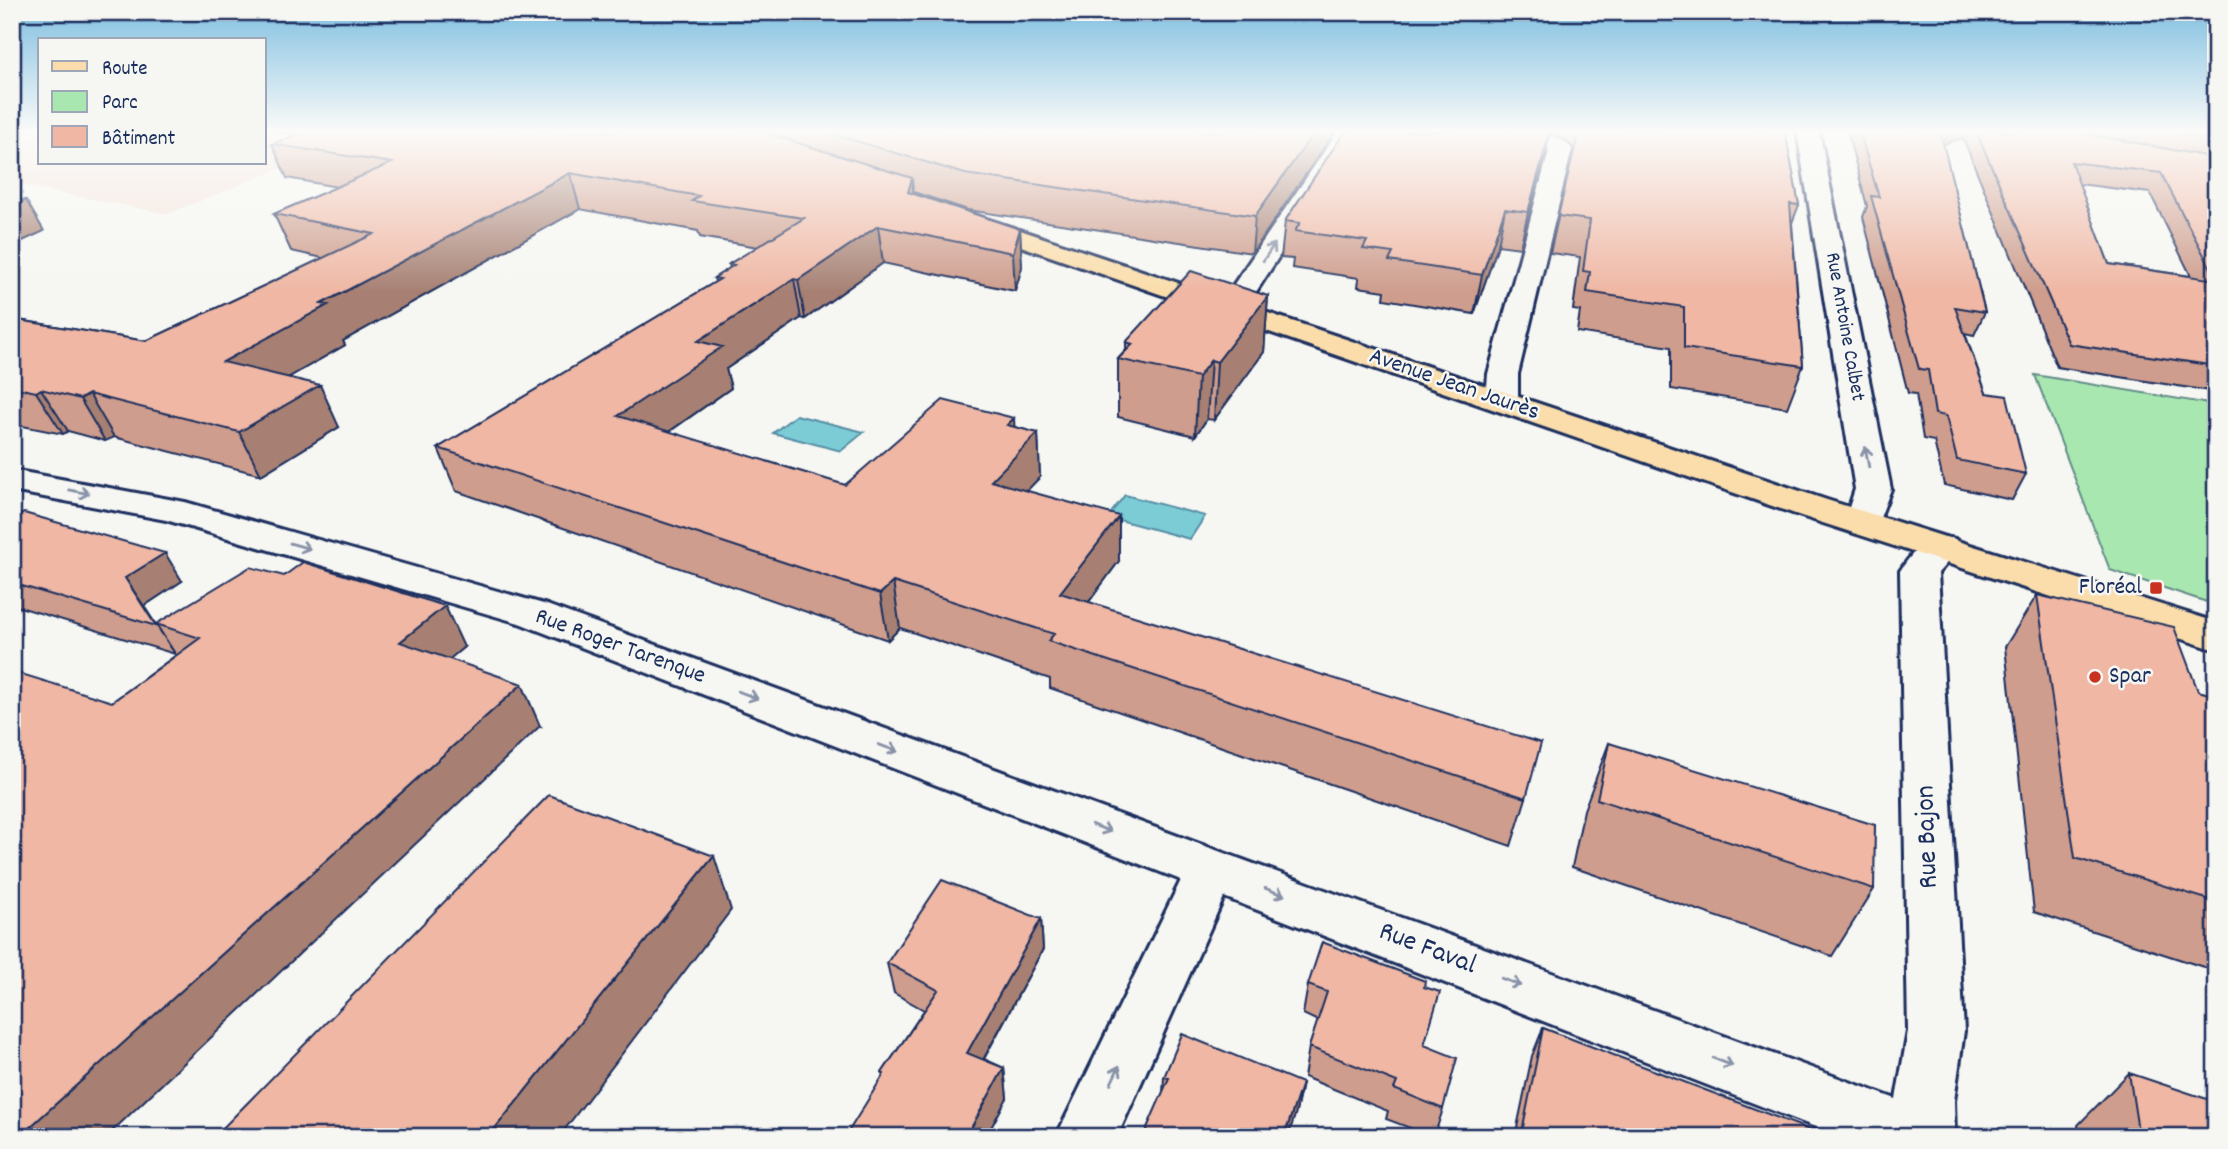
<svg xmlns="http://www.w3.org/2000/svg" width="2228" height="1149" font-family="Dekko,sans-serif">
<rect width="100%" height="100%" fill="#f6f6f2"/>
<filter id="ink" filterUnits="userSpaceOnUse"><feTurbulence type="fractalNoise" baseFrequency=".0143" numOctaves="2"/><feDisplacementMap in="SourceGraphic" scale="14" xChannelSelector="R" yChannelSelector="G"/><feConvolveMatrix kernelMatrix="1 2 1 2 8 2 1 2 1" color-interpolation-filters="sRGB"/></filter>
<g filter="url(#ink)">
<!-- built -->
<path fill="#f4e3db" d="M 12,131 L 40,131 L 40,163 L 264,163 L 264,131 L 374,131 L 167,214 L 12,183 Z"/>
<!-- green -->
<path fill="#a8e8b0" stroke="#628c87" stroke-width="2" d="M 2035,375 L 2216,405 L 2216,605 L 2110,570 Z"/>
<!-- water -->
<path fill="#7cccd5" stroke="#558da5" stroke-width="2" d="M 796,415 L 864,432 L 841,451 L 773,433 Z
M 1125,495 L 1205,516 L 1190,539 L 1108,517 Z"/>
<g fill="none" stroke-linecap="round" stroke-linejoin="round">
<defs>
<path id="street" d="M 1338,131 L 1360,131 L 1241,315 L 1231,317 L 1221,315 L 1217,309 Z
M 1473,131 C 1499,131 1556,126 1572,149 L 1518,374 L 1518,399 L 1513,406 L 1502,409 L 1491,406 L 1486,399 L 1488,374 L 1549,151 L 1476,136 Z
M 1797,131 L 1819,131 L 1891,489 L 1875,531 L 1862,534 L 1849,531 L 1844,523 L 1855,489 Z
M 12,470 L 185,502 L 547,605 L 1896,1099 L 1908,1031 L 1900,571 C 1914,550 1929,532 1955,539 L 1961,547 L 1938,573 L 1964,1031 L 1954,1101 L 1955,1137 L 1841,1137 L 1224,897 L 1117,1137 L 1056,1137 L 1181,880 L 519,623 L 166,520 L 12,491 Z"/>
<path id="primary" d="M 972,214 L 1827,500 L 2216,622 L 2216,650 L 1801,516 L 963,226 L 960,221 L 963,216 Z"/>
</defs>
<!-- street casing -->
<use href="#street" stroke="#1b2f5e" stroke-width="6"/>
<!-- primary casing -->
<use href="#primary" stroke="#1b2f5e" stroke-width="6"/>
<!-- street -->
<use href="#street" fill="#f6f6f2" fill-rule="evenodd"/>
<!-- primary -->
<use href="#primary" fill="#faddab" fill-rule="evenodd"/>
</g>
<!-- wall -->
<path fill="#ce9d8d" stroke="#1b2f5e" stroke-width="2" fill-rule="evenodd" d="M 275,131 L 1335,131 L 1252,253 L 968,210 L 913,192 L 913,194 L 1020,229 L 1022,267 L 1015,291 L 883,263 L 805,319 L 801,318 L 726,369 L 731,388 L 669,432 L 845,485 L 1015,427 L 1038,433 L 1040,477 L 1027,490 L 1119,561 L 1089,602 L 1526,798 L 1511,846 L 1050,688 L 1050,679 L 900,628 L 888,640 L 456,491 L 438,448 L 715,282 L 714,278 L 730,268 L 729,264 L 758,247 L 700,237 L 698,231 L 580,209 L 343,341 L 345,345 L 289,377 L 339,427 L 261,475 L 114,437 L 105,441 L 68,431 L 63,434 L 12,424 L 12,319 L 146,341 L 323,258 L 291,251 L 274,214 L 337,187 L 287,178 L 272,144 L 296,135 Z
M 1345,131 L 1785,131 L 1799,205 L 1792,223 L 1803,366 L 1787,408 L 1671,389 L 1671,347 L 1577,332 L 1580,311 L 1573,310 L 1580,257 L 1550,253 L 1574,149 L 1565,139 L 1550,134 L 1520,248 L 1498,245 L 1474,314 L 1384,299 L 1385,291 L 1358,287 L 1359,278 L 1292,268 L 1293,259 L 1281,258 L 1285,221 Z
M 1847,131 L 2216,131 L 2216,392 L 2057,367 L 1963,138 L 1943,144 L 1985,312 L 1974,335 L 1965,333 L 1986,393 L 2026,474 L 2012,500 L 1944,485 L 1934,441 L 1923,439 L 1916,394 L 1908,393 L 1863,217 L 1867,206 ZM 2079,184 L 2150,193 L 2191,276 L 2109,264 Z
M 1268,296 L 1264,352 L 1214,420 L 1207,419 L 1195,436 L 1118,417 L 1118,359 L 1126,350 L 1126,342 Z
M 12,516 L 182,581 L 144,606 L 175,654 L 13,605 Z
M 2037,595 L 2198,691 L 2216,696 L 2216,971 L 2034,912 L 2005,647 Z
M 156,624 L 464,647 L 449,659 L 540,726 L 112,702 L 176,655 Z
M 1609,743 L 1874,889 L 1832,956 L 1572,867 L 1584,810 Z
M 1041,919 L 1043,949 L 984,1059 L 1004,1068 L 1007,1098 L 883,1076 L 882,1073 L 924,1010 L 894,993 L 887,963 Z
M 1308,985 L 1424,987 L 1424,1045 L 1443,1109 L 1434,1137 L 1386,1119 L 1388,1111 L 1304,1077 L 1309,1047 L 1318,1021 L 1303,1014 Z
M 1543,1028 L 1810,1137 L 1515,1137 L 1532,1056 Z
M 2129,1073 L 2216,1137 L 2080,1137 L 2078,1125 Z
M 1164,1077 L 1302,1083 L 1296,1112 L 1163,1093 Z"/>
<!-- shaded-wall -->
<path fill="#a78073" stroke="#1b2f5e" stroke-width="2" d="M 1315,131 L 1335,131 L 1252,253 L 1255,216 Z
M 1550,131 L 1546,153 L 1520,248 L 1528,212 Z
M 1939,131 L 1966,131 L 1963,138 L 1931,148 Z
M 570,173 L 580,209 L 343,341 L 345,345 L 244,403 L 223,362 L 321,304 Z
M 912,178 L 915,214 L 908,192 Z
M 26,200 L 44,231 L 12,246 L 12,206 Z
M 1505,209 L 1498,245 L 1474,314 L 1482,275 Z
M 878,226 L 883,263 L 805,319 L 798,280 Z
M 1020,229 L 1022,267 L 1015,291 L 1013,253 Z
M 794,279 L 801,318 L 726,369 L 731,388 L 630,459 L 618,416 L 698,341 Z
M 1268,296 L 1264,352 L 1214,420 L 1217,362 Z
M 1211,360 L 1207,419 L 1195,436 L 1198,377 Z
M 320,385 L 339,427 L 261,475 L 239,432 Z
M 41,389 L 68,431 L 63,434 L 36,392 Z
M 89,394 L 114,437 L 105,441 L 80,399 Z
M 1014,418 L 1016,455 L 1038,433 L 1040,477 L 994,525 L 991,481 L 1007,425 Z
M 1119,516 L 1119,561 L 1061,639 L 1060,593 Z
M 165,553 L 182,581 L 144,606 L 125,578 Z
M 893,582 L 900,628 L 888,640 L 880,594 Z
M 445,606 L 464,647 L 420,684 L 400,642 Z
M 522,684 L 540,726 L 106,1137 L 19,1137 Z
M 714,856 L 731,910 L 559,1137 L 488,1137 Z
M 1041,919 L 1043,949 L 971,1082 L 967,1053 Z
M 1004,1068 L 1007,1098 L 986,1137 L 966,1137 Z
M 1302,1083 L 1296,1112 L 1288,1137 L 1284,1137 Z"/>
<!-- building -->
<path fill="#efb7a4" stroke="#1b2f5e" stroke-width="2" d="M 307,131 L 759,131 L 912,178 L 908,192 L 1020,229 L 1013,253 L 878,226 L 798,280 L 794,279 L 698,341 L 722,347 L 618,416 L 845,485 L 943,400 L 1014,418 L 1007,425 L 1038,433 L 991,481 L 1119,516 L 1060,593 L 1541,743 L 1526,798 L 1048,641 L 1054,634 L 893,582 L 880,594 L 438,448 L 720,279 L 714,278 L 734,265 L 729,264 L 804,218 L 692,201 L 699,196 L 570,173 L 321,304 L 328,305 L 223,362 L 320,385 L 239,432 L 89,394 L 80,399 L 41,389 L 36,392 L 12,387 L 12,319 L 146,341 L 374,234 L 274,214 L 392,163 L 272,144 Z
M 823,131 L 1315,131 L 1255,216 L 965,174 Z
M 1345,131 L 1550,131 L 1528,212 L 1505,209 L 1482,275 L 1389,261 L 1393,253 L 1363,249 L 1367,241 L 1295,231 L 1300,223 L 1285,221 Z
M 1579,131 L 1785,131 L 1799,205 L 1790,204 L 1803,366 L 1684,348 L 1684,307 L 1587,292 L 1590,272 L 1583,271 L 1590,220 L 1558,216 Z
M 1859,131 L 1940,131 L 1985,312 L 1955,307 L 1986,393 L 2007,396 L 2026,474 L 1957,460 L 1946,416 L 1935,414 L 1928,370 L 1919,369 L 1871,196 L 1879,197 Z
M 1976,131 L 2072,131 L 2216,158 L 2216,278 L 2161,173 L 2071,162 L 2109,264 L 2216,280 L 2216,366 L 2069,344 Z
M 2171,131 L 2216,131 L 2216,139 Z
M 12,199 L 26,200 L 12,206 Z
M 1191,271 L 1268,296 L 1217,362 L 1211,360 L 1198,377 L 1118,359 L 1133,344 L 1126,342 Z
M 24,513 L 165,553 L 125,578 L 156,626 L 12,583 L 12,516 L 16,517 Z
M 303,562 L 445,606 L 400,642 L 522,684 L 19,1137 L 12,1137 L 12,671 L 112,702 L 200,638 L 156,624 L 250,567 L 284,576 Z
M 2037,595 L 2174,627 L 2198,691 L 2216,696 L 2216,902 L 2075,858 Z
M 1609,743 L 1875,825 L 1874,889 L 1597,799 Z
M 549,795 L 714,856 L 488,1137 L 214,1137 Z
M 942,880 L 1041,919 L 967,1053 L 1004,1068 L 966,1137 L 845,1137 L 884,1074 L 882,1073 L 938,990 L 887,963 Z
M 1322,942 L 1425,981 L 1424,987 L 1440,992 L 1424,1045 L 1457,1058 L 1443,1109 L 1394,1089 L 1397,1082 L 1309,1047 L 1327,992 L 1308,985 Z
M 1543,1028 L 1810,1130 L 1810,1137 L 1521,1137 Z
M 1182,1034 L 1302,1083 L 1284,1137 L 1143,1137 L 1169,1078 L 1164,1077 Z
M 2129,1073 L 2216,1102 L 2216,1137 L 2139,1137 Z
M 782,1129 L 799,1137 L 777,1137 Z"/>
<!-- one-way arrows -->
<defs><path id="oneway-shaft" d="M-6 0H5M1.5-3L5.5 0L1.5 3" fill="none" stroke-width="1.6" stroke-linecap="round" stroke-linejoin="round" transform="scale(1.75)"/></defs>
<g stroke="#8892a8">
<use href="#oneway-shaft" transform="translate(1269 252) rotate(-56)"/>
<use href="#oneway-shaft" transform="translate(1867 457) rotate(-100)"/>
<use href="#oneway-shaft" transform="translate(79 492) rotate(11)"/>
<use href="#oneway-shaft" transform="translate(300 546) rotate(16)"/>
<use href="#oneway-shaft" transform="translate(748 695) rotate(21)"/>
<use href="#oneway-shaft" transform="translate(888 748) rotate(20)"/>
<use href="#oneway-shaft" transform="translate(1101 828) rotate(21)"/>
<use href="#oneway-shaft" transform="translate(1275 892) rotate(21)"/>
<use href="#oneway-shaft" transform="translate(1511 982) rotate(21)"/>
<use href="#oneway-shaft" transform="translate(1723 1062) rotate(21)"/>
<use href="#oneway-shaft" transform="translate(1115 1075) rotate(-65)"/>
</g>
</g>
<!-- sky -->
<linearGradient id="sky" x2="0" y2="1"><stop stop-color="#7dbee0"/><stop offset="0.45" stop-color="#fbfbf9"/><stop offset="1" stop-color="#fbfbf9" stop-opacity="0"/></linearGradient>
<rect width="2228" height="292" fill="url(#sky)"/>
<!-- markers -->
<g fill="#c8321e" stroke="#f6f6f2" stroke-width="2.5">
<rect x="2149" y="581" width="14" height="14" rx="3.5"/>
<circle cx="2095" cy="677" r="7"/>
</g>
<g text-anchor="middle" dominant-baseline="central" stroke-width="5" stroke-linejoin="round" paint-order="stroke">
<!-- far-street labels -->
<g font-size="21" fill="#1b2f5e" stroke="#f6f6f2">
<text transform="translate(1844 327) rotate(80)">Rue Antoine Calbet</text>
</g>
<!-- street labels -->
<g font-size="24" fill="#1b2f5e" stroke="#f6f6f2">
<text transform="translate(1454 385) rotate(19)">Avenue Jean Jaurès</text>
<text transform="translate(620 647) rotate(20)">Rue Roger Tarenque</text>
</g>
<!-- poi labels -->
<g font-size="24" fill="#1b2f5e" stroke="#f6f6f2" text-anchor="end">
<text x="2142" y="588">Floréal</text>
<text x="2109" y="677" text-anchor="start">Spar</text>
</g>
<!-- near-street labels -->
<g font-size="28" fill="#1b2f5e" stroke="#f6f6f2">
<text transform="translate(1929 837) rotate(-92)">Rue Bajon</text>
<text transform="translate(1427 950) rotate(21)">Rue Faval</text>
</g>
</g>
<!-- margin -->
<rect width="2228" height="1149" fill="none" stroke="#f6f6f2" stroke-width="42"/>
<rect x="21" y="21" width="2186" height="1107" fill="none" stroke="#1b2f5e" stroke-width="2.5" filter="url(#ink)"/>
<!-- legend -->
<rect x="38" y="38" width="228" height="126" fill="#f6f6f2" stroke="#9ea6b7" stroke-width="2"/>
<rect x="52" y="61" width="35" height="10" fill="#faddab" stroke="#9ea6b7" stroke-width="2"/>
<text x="102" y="74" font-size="21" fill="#1b2f5e">Route</text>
<rect x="52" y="91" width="35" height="21" fill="#a8e8b0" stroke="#9ea6b7" stroke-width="2"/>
<text x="102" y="108" font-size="21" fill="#1b2f5e">Parc</text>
<rect x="52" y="126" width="35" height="21" fill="#efb7a4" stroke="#9ea6b7" stroke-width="2"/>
<text x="102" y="144" font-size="21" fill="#1b2f5e">Bâtiment</text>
</svg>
